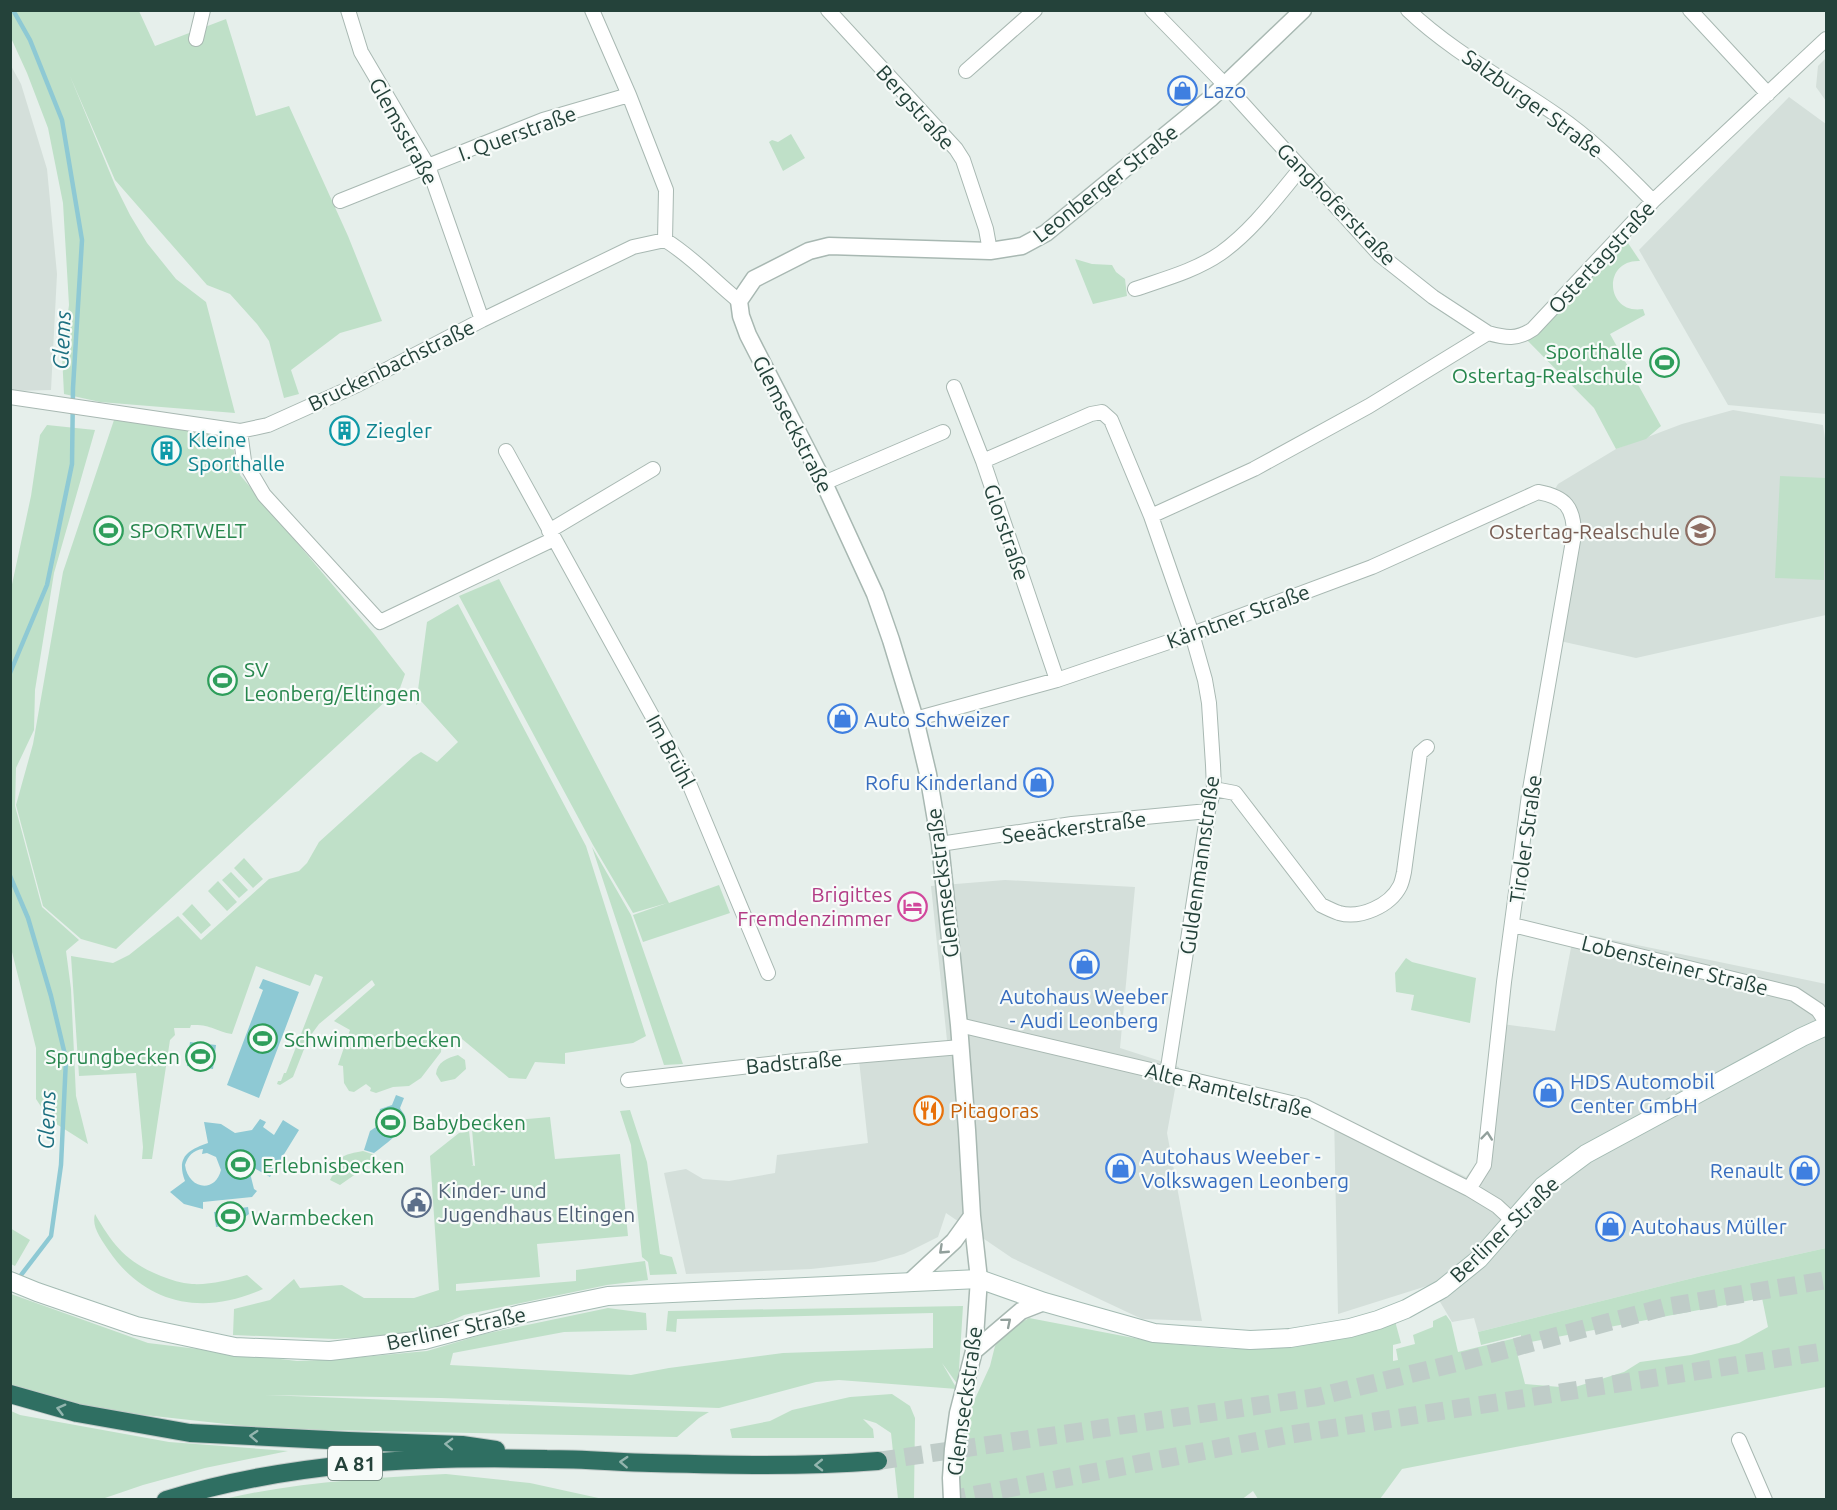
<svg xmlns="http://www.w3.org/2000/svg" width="1837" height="1510" font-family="Ubuntu,sans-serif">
<rect width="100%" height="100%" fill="#e6efeb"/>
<!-- built -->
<path fill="#d4dfda" d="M 1826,58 L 1826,101 L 1816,87 L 1818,66 Z
M 10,64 L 21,84 L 47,169 L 57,274 L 51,390 L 11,391 Z
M 1789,97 L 1826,124 L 1826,414 L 1728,405 L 1639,250 Z
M 1733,410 L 1823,425 L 1826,445 L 1826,615 L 1636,658 L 1560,641 L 1573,515 L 1552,494 L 1558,484 L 1616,449 L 1682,424 Z
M 1005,880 L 1135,887 L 1120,1048 L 1179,1067 L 1167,1133 L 1202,1321 L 1142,1319 L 1012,1258 L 946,1213 L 938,1237 L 904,1254 L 875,1262 L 811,1269 L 686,1274 L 664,1173 L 686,1169 L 703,1179 L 729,1181 L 775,1173 L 777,1155 L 868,1143 L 859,1060 L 948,1050 L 931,886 Z
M 1574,932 L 1826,984 L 1826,1248 L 1697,1277 L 1478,1332 L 1474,1318 L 1452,1322 L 1430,1285 L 1338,1314 L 1334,1113 L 1466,1177 L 1479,1160 L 1495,1023 L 1555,1031 Z"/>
<!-- green -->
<path fill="#bfe0c8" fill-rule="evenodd" d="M 11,11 L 139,11 L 155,46 L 226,19 L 256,116 L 289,106 L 348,236 L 382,321 L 340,333 L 291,370 L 299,394 L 284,398 L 269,341 L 257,324 L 230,294 L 207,285 L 115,180 L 70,76 L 115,185 L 130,215 L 147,243 L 176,279 L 206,302 L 235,413 L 100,402 L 64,394 L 62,355 L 69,305 L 63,203 L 48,128 L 27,73 L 11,38 Z
M 791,134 L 805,158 L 783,171 L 769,142 L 772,140 L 778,142 Z
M 1622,234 L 1640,261 C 1602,259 1605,315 1643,309 L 1645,315 L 1610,334 L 1661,426 L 1646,439 L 1616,449 L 1594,408 L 1523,336 Z
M 1075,259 L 1092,264 L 1112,265 L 1116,272 L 1125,279 L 1127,296 L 1093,304 Z
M 114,420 L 230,435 L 240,475 L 374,634 L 405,674 L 400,688 L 116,949 L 81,939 L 43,906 L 16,805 L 33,744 L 63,572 Z
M 47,425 L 95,430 L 54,573 L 35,690 L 34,730 L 16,768 L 15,806 L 42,907 L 79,940 L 66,951 L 71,989 L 76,1096 L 88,1144 L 50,1120 L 36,1099 L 36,1048 L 10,944 L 11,589 L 31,496 L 40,435 Z
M 1780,476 L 1826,478 L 1824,580 L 1775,578 Z
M 499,579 L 669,903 L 719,885 L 730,913 L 643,942 L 633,915 L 667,903 L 633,913 L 593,845 L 459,596 Z
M 458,604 L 586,846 L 646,1036 L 633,1043 L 565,1053 L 565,1064 L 535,1062 L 526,1079 L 509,1078 L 456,1034 L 442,1034 L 441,1052 L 421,1078 L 409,1086 L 393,1087 L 376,1093 L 370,1091 L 371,1088 L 366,1084 L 354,1092 L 349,1091 L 344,1083 L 343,1066 L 338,1065 L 350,1030 L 334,1021 L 375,985 L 372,980 L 319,1024 L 308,1039 L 293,1077 L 280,1085 L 277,1084 L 278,1081 L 281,1081 L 284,1073 L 286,1073 L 323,977 L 315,974 L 310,986 L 256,966 L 232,1034 C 215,1031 211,1024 191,1025 L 190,1028 L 174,1028 L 175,1035 L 170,1040 L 152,1159 L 142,1159 L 143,1147 L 136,1073 L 79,1076 L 71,956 L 113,963 L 129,955 L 178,916 L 201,940 L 269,879 L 299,871 L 307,863 L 319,842 L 413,757 L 421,752 L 437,762 L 458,742 L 421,701 L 416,705 L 427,622 Z
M 592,847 L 631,915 L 683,1064 L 664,1065 Z
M 244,858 L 263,879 L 253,888 L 234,868 Z
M 231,872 L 248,890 L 239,898 L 222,880 Z
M 218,881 L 237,902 L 227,911 L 208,891 Z
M 192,904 L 211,925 L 201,934 L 182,914 Z
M 1406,958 L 1412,962 L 1476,978 L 1470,1023 L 1411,1010 L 1414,995 L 1396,992 L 1395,973 Z
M 458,1055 L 465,1060 L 466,1069 L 455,1079 L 441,1082 L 436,1074 C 437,1062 447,1058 458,1055 Z
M 630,1110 L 647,1162 L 660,1254 L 672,1257 L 677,1274 L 650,1275 L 648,1262 L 642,1257 L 631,1145 L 620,1111 Z
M 550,1117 L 555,1159 L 620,1154 L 628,1236 L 537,1244 L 540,1277 L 456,1284 L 456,1291 L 576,1281 L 576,1270 L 645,1261 L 648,1280 L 607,1285 L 464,1315 L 422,1334 L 335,1339 L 233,1335 L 234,1309 L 270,1300 L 294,1279 L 300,1288 L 342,1285 L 364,1298 L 414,1298 L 439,1290 L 430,1156 L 459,1133 L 469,1131 L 473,1165 L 471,1165 L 475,1166 L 472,1129 L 484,1123 Z
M 363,1151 L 375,1155 L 360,1171 L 340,1185 L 330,1180 C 343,1158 334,1156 363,1151 Z
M 95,1214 C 113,1245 126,1262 161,1276 C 171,1280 181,1283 192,1284 C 210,1285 229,1280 247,1275 L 263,1289 C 204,1316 146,1305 109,1251 C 102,1240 91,1227 95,1214 Z
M 10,1228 L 30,1240 L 15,1266 L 11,1264 Z
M 1826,1248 L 1826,1387 L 1402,1469 L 1380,1499 L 1258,1499 L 1253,1491 L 1241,1500 L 958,1500 L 963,1425 L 990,1366 L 995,1346 L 1006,1331 L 1029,1318 L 1160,1343 L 1231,1349 L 1275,1347 L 1395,1321 L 1401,1343 L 1393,1345 L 1393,1361 L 1398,1360 L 1396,1349 L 1415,1344 L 1413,1335 L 1433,1327 L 1433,1321 L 1446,1315 L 1451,1322 L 1458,1352 L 1520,1337 L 1521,1344 L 1521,1335 L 1481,1345 L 1478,1332 L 1697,1277 ZM 1762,1298 L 1768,1327 L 1739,1343 L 1691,1355 L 1640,1362 L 1624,1372 L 1572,1388 L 1525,1384 L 1515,1345 Z
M 11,1294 L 148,1343 L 297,1361 L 341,1359 L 427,1351 L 484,1334 L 608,1308 L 646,1313 L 647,1330 L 564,1332 L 453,1353 L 450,1365 L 631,1375 L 669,1368 L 783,1353 L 933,1348 L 933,1313 L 677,1319 L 676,1332 L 666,1331 L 668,1311 L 963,1306 L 958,1385 L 942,1363 L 957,1389 L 839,1380 L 816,1382 L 719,1408 L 441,1398 L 265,1395 L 709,1412 L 699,1418 L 677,1437 L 273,1429 L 108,1411 L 76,1405 L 11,1386 Z
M 892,1394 L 910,1406 L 915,1418 L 914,1499 L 898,1499 L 891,1433 L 876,1423 L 863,1419 L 873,1429 L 874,1438 L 732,1438 L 730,1429 L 770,1421 L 792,1410 L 850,1397 Z
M 11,1411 L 20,1415 L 169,1442 L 288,1451 L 205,1468 L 143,1485 L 102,1499 L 11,1499 Z
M 446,1474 L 530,1483 L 603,1499 L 224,1499 C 297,1482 371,1478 446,1474 Z"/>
<!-- water -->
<path fill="#8ec9d4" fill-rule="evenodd" d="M 263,979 L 299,992 L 259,1098 L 227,1085 L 263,990 L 259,988 Z
M 190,1042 L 216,1045 L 213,1069 L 187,1066 Z
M 396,1095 L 404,1098 L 400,1108 C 401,1111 404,1113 405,1116 C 408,1129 383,1146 374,1153 L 364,1150 L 370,1131 L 376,1127 L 380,1109 L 392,1105 Z
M 260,1119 L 266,1122 L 263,1127 L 274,1135 L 283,1120 L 299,1130 L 270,1177 L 254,1168 L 250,1173 L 254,1189 L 257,1191 L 252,1197 L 203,1202 L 203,1209 L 184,1204 L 170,1192 L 185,1181 C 176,1157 188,1150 208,1143 L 204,1122 L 221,1124 L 235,1133 L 252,1130 ZM 203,1149 L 202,1154 L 207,1153 L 216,1157 L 221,1170 C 215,1194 188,1189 185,1165 C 188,1156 193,1150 203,1149 Z
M 248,1207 L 249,1214 C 239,1222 229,1225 216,1227 L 214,1212 Z"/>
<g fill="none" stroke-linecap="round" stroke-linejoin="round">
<!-- stream -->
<path stroke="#8ec9d4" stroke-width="4.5" d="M 10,673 L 47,585 L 72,464 L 73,388 L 82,240 L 62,120 L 30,40 L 13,10
M 10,876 L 28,918 L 51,996 L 66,1059 L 61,1165 L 51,1236 L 18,1279"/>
<!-- motorway-tunnel -->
<path stroke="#bfccc8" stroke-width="18" stroke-dasharray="18 9" stroke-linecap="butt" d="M 878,1461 L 1317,1397 L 1460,1362 L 1665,1307 L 1826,1280
M 948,1500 L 1288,1435 L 1826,1351"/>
<defs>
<path id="minor" d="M 348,10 L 361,52 L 428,166 L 482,320
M 592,10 L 629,95 L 666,190 L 665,240
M 828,10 L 956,149 L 963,160 L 986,229 L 990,251
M 1152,10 L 1232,92 L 1380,255 L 1433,297 L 1488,333
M 1408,10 C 1452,52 1508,81 1558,116 C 1593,140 1623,171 1653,201
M 1690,10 L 1768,94
M 196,39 L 203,10
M 966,71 L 1035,10
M 340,201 L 543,120 L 629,95
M 1135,289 C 1164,279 1195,271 1221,253 C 1253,230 1276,198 1301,168
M 954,387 L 983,461 L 1057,680
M 10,397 L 240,431 L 268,425 L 357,385 L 482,320 L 633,247 L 665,240 C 693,257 714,281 739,301
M 240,431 L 244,461 L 264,495 L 380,622 L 554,539
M 506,451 L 688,781 L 768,973
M 983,461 L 1091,414 L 1102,412 L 1111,420 L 1151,516 L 1192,634 L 1205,680 L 1209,703 L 1213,765 L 1214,789 L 1208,811 L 1167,1074
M 824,483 L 943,432
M 1151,516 L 1254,469 L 1369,406 L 1488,333 C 1506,338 1517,340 1533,329 L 1653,201 L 1826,39
M 549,531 L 653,469
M 915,719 L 1057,680 L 1192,634 L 1372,567 L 1538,492 C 1566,497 1574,508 1574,535 L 1529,795 L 1504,982 L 1484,1165 L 1469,1189
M 1214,789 L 1235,793 L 1321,905 C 1327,908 1333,911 1339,913 C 1360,919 1390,906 1400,886 C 1402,882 1403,877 1404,872 L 1420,753 L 1427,747
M 940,844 L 1072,824 L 1208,811
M 1513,925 L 1794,994 L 1818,1010 L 1826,1022
M 959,1025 L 1304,1106 L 1469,1189 L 1497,1206 L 1512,1220
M 628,1080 L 795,1061 L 961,1047
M 1739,1440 L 1765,1500"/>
<path id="tertiary" d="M 911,1281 L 954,1241 L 972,1216
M 974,1351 L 1021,1311 L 1044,1302
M 952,1500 L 951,1478 L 953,1449 L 958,1413 L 974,1351 L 979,1279 L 972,1216 L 967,1130 L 959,1025 L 940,844 L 928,774 L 915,719 L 891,640 L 875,594 L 824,483 L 748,335 L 741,316 L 739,301 L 754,279 L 809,251 L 829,246 L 990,251 L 1022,246 L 1046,233 L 1211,98 L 1303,10"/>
<path id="secondary" d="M 10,1281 L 37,1292 L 136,1326 L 235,1347 L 330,1351 L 424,1340 L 521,1314 L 608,1296 L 979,1279 L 1044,1302 L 1154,1333 L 1250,1340 L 1290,1338 L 1350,1328 L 1378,1320 L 1406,1309 L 1442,1289 L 1479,1259 L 1543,1186 L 1586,1154 L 1802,1037 L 1826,1026"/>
<path id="motorway" d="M 10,1394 L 77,1413 L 190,1433 L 348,1441 L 462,1445 L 496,1450
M 166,1500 C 290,1462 419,1456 547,1459 C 582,1459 617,1462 651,1463 C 727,1465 802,1467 878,1461"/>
</defs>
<!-- minor casing -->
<use href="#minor" stroke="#a8b8b2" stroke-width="16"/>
<!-- tertiary casing -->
<use href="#tertiary" stroke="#a8b8b2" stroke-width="19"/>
<!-- secondary casing -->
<use href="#secondary" stroke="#a4bbb3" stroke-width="20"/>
<!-- motorway casing -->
<use href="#motorway" stroke="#c2cac8" stroke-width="20"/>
<!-- minor -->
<use href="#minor" stroke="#fff" stroke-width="14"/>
<!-- tertiary -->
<use href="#tertiary" stroke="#fff" stroke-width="16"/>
<!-- secondary -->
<use href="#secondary" stroke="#fff" stroke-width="18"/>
<!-- motorway -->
<use href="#motorway" stroke="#2f6f62" stroke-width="18"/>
</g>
<!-- one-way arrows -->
<defs><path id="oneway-chevron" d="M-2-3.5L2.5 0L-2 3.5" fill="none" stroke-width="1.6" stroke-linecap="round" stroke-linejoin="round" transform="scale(1.5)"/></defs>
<g stroke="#92a09c">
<use href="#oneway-chevron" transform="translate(1487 1136) rotate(-84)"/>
<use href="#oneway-chevron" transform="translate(943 1250) rotate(137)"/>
<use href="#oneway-chevron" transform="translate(1007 1322) rotate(-40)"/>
</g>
<g stroke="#93b5ae">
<use href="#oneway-chevron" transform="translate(61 1409) rotate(-165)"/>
<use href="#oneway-chevron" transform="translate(254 1436) rotate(-177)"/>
<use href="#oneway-chevron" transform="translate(449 1444) rotate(-178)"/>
<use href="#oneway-chevron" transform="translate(624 1462) rotate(-177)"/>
<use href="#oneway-chevron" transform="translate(819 1465) rotate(179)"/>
</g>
<!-- icons -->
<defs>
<symbol id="shop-ring" viewBox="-11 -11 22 22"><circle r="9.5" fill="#f7fbf9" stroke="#3f7fe0" stroke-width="1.5"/><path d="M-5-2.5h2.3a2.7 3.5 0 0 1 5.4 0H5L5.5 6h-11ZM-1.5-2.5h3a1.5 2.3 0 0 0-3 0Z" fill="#3f7fe0"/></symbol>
<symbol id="stadium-ring" viewBox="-11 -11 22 22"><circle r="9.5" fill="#f7fbf9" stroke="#2e9e5b" stroke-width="1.5"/><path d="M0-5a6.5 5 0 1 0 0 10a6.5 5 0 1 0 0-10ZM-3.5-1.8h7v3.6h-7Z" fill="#2e9e5b"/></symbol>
<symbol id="building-ring" viewBox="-11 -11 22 22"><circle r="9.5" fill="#f7fbf9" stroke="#0f9aa8" stroke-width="1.5"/><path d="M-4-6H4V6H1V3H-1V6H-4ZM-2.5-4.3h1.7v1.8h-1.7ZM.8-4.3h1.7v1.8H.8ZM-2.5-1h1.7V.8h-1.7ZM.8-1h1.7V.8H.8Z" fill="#0f9aa8"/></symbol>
<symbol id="school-ring" viewBox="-11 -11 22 22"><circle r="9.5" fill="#f7fbf9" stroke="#8d6e63" stroke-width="1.5"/><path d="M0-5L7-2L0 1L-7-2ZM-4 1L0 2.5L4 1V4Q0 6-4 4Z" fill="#8d6e63"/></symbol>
<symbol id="hotel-ring" viewBox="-11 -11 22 22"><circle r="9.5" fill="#f7fbf9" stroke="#d1479c" stroke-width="1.5"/><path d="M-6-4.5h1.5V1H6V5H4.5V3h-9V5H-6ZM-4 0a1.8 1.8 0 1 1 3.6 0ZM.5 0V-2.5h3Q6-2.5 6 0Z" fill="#d1479c"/></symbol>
<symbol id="restaurant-ring" viewBox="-11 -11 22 22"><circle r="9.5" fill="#f7fbf9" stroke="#e8710a" stroke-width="1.5"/><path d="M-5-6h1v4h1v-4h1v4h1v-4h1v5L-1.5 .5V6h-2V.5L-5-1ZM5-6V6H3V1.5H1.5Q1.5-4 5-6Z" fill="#e8710a"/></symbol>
<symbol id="civic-ring" viewBox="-11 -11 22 22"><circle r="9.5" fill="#f7fbf9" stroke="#5c6f8a" stroke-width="1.5"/><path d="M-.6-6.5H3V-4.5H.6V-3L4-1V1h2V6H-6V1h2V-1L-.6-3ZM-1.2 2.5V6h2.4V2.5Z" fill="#5c6f8a"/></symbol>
</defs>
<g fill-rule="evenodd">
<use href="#shop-ring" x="1166" y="74" width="33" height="33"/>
<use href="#stadium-ring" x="1648" y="346" width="33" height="33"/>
<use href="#building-ring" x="328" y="414" width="33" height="33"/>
<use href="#building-ring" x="150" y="434" width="33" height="33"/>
<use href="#stadium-ring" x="92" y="514" width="33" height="33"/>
<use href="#school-ring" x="1684" y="514" width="33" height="33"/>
<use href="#stadium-ring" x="206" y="664" width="33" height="33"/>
<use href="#shop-ring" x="826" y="702" width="33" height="33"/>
<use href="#shop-ring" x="1022" y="766" width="33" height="33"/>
<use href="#hotel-ring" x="896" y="890" width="33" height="33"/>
<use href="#shop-ring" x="1068" y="948" width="33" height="33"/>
<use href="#stadium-ring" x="246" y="1022" width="33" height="33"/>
<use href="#stadium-ring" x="184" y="1040" width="33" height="33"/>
<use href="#shop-ring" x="1532" y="1076" width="33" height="33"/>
<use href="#restaurant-ring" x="912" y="1094" width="33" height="33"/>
<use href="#stadium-ring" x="374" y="1106" width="33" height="33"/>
<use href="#stadium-ring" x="224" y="1148" width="33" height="33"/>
<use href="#shop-ring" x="1104" y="1152" width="33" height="33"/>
<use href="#shop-ring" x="1788" y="1154" width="33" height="33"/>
<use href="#civic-ring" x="400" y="1186" width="33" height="33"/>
<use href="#stadium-ring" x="214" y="1200" width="33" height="33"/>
<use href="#shop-ring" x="1594" y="1210" width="33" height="33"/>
</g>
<g text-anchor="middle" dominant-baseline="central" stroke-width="4.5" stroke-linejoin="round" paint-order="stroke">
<!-- shield labels -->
<rect fill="#f7fbf9" stroke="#637a73" stroke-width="1.5" x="328" y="1446" width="54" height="34" rx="4.5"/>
<g font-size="20" font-weight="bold" fill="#24423a">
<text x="355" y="1463">A 81</text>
</g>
<!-- shop labels -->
<g font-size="21" fill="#366cbe" stroke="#f7fbf9" text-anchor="start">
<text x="1203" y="90">Lazo</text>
<text x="864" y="719">Auto Schweizer</text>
<text x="1018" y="782" text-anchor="end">Rofu Kinderland</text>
<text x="1084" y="996" text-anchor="middle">Autohaus Weeber<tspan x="1084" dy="24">- Audi Leonberg</tspan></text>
<text x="1570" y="1081">HDS Automobil<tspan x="1570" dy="24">Center GmbH</tspan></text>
<text x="1141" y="1156">Autohaus Weeber -<tspan x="1141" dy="24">Volkswagen Leonberg</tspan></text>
<text x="1783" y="1170" text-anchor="end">Renault</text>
<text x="1631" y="1226">Autohaus Müller</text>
</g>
<!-- street labels -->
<g font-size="21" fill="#24423a" stroke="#f7fbf9">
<text transform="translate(1533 103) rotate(36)">Salzburger Straße</text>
<text transform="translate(916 107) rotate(48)">Bergstraße</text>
<text transform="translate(404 131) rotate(61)">Glemsstraße</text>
<text transform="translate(517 133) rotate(-20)">I. Querstraße</text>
<text transform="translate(1105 183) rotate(-38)">Leonberger Straße</text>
<text transform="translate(1337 204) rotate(46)">Ganghoferstraße</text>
<text transform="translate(1601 257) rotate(-47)">Ostertagstraße</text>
<text transform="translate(391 365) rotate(-26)">Bruckenbachstraße</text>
<text transform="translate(793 424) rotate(63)">Glemseckstraße</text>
<text transform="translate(1007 532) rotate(71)">Glorstraße</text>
<text transform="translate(1238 616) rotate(-20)">Kärntner Straße</text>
<text transform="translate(671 751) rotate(62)">Im Brühl</text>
<text transform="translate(1074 827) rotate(-7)">Seeäckerstraße</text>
<text transform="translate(1525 839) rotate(-82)">Tiroler Straße</text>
<text transform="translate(1199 865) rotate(-82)">Guldenmannstraße</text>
<text transform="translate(942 883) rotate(-97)">Glemseckstraße</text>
<text transform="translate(1675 965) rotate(14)">Lobensteiner Straße</text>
<text transform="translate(794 1062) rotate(-5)">Badstraße</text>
<text transform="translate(1229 1090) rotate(14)">Alte Ramtelstraße</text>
<text transform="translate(1504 1229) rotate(-44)">Berliner Straße</text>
<text transform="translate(456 1328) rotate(-12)">Berliner Straße</text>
<text transform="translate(964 1401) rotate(-82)">Glemseckstraße</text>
</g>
<!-- leisure labels -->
<g font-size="21" fill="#27864d" stroke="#f7fbf9" text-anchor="start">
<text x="1643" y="351" text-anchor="end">Sporthalle<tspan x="1643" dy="24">Ostertag-Realschule</tspan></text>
<text x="130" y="530">SPORTWELT</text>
<text x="244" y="669">SV<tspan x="244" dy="24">Leonberg/Eltingen</tspan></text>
<text x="284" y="1039">Schwimmerbecken</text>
<text x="180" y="1056" text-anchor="end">Sprungbecken</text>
<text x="412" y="1122">Babybecken</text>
<text x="262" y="1165">Erlebnisbecken</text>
<text x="251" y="1217">Warmbecken</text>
</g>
<!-- culture labels -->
<g font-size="21" fill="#0d838f" stroke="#f7fbf9" text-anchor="start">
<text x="366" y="430">Ziegler</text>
<text x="188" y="439">Kleine<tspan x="188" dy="24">Sporthalle</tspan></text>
</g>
<!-- education labels -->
<g font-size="21" fill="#785e54" stroke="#f7fbf9" text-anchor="end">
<text x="1680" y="531">Ostertag-Realschule</text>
</g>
<!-- hotel labels -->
<g font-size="21" fill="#b23c85" stroke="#f7fbf9" text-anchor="end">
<text x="892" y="894">Brigittes<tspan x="892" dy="24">Fremdenzimmer</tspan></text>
</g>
<!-- food labels -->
<g font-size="21" fill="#c56008" stroke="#f7fbf9" text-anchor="start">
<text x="950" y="1110">Pitagoras</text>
</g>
<!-- service labels -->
<g font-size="21" fill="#4e5e75" stroke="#f7fbf9" text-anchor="start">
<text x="438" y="1190">Kinder- und<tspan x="438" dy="24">Jugendhaus Eltingen</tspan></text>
</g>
<!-- water labels -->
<g font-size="22" font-style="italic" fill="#1c6f80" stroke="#f7fbf9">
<text transform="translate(61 340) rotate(-87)">Glems</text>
<text transform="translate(46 1120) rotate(-88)">Glems</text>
</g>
</g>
<!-- border -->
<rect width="1837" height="1510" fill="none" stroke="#24423a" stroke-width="24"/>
</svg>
